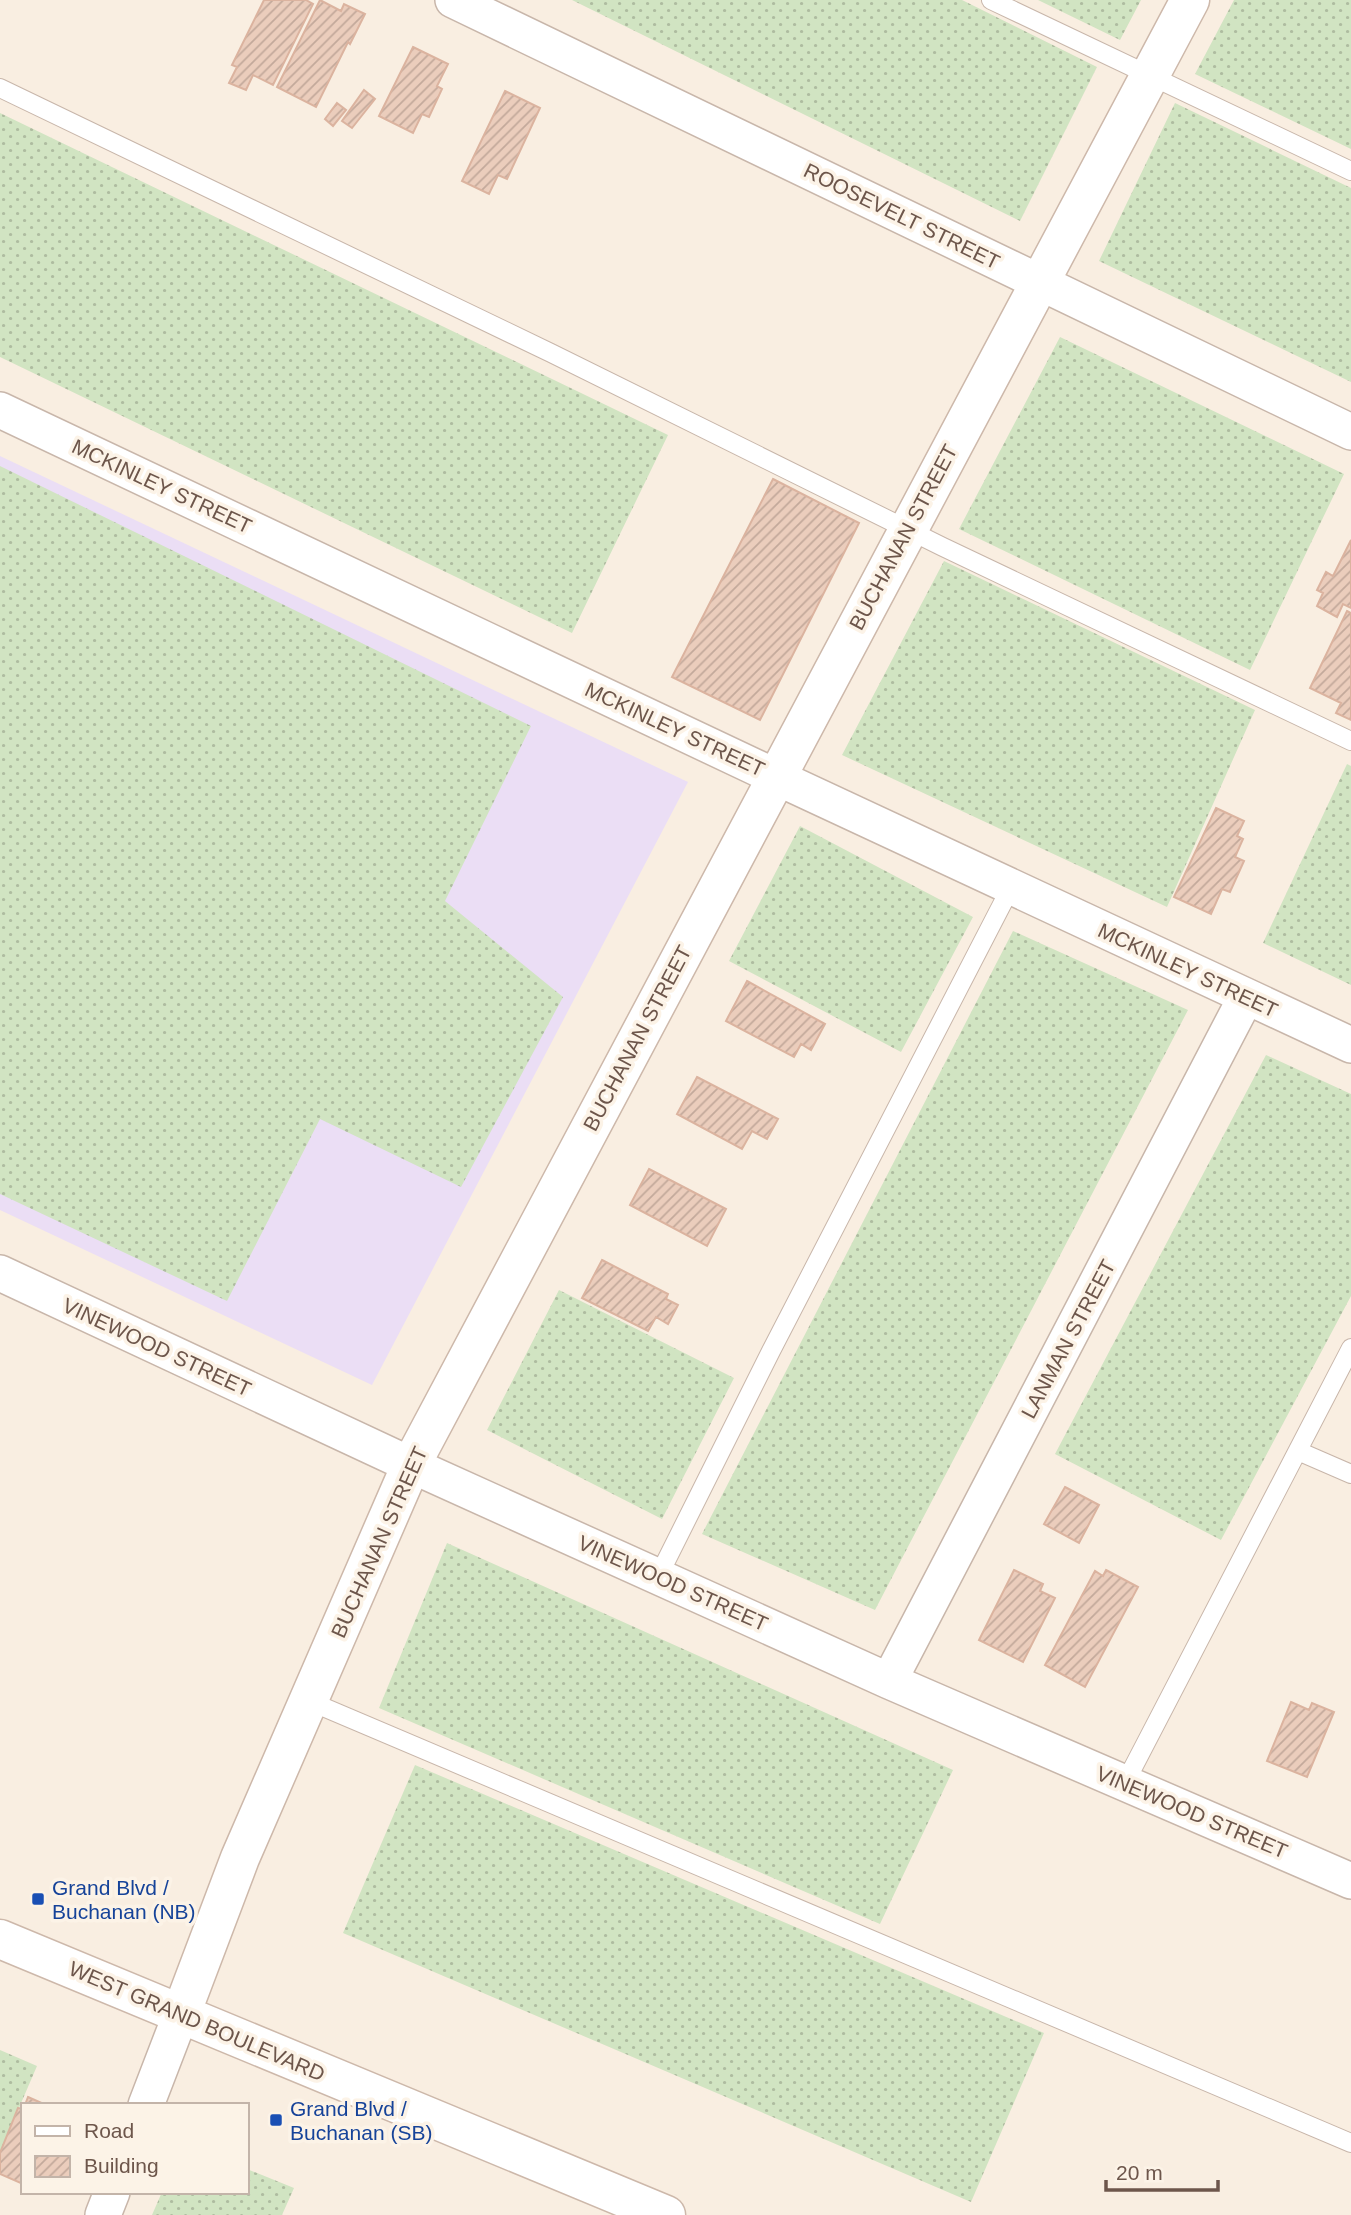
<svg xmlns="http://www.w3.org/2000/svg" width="1351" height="2215" font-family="Helvetica,sans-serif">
<defs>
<pattern id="grass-dots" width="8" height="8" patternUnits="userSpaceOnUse" patternTransform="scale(1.75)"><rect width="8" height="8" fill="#d1e4c2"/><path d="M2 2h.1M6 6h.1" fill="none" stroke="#aebca0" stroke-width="1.8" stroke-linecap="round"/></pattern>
<pattern id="building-hatch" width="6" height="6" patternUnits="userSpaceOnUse" patternTransform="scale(1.75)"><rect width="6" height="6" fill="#ebcdbc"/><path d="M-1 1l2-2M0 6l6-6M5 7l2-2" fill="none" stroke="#c3a99b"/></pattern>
</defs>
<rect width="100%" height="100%" fill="#f9eee1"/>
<!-- education -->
<path fill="#ebdef5" d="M 0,456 L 688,782 L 372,1385 L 0,1210 Z"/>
<!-- grass -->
<path fill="url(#grass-dots)" d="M 572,0 L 962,0 L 1097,67 L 1020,221 Z
M 1038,0 L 1141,0 L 1120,40 Z
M 1234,0 L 1351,0 L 1351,149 L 1195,74 Z
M 1175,103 L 1351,188 L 1351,382 L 1099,261 Z
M 0,113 L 668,435 L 572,633 L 0,357 Z
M 1060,337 L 1344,474 L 1250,670 L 959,529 Z
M 0,466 L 531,726 L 445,901 L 563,997 L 461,1187 L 320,1119 L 227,1301 L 0,1194 Z
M 944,561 L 1255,710 L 1167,907 L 842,755 Z
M 1347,764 L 1351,766 L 1351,985 L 1263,943 Z
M 800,826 L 973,917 L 901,1052 L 729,961 Z
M 1013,931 L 1188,1010 L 875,1610 L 702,1534 Z
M 1266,1055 L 1351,1094 L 1351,1296 L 1221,1540 L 1055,1454 Z
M 559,1290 L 734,1378 L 662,1519 L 487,1430 Z
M 447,1543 L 953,1770 L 880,1924 L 379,1708 Z
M 415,1765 L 1044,2033 L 971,2202 L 343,1933 Z
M 0,2050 L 37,2066 L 0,2152 Z
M 247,2169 L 294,2188 L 282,2215 L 152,2215 L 162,2192 L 247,2192 Z"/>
<!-- building -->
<path fill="url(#building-hatch)" stroke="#dbb39f" stroke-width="2" d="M 264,0 L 306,0 L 313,4 L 273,85 L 253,75 L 246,90 L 229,83 L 237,67 L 232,65 Z
M 320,0 L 341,11 L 344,4 L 365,14 L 350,44 L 348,42 L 316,107 L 277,87 Z
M 413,47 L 448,64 L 437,86 L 442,89 L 429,117 L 422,114 L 413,133 L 379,116 Z
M 364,90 L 375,99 L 352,128 L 342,121 Z
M 505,91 L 540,108 L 507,179 L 498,175 L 489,194 L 462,181 Z
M 337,103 L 346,110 L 333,126 L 325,119 Z
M 773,479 L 859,523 L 760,720 L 672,677 Z
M 1351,540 L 1351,608 L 1343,604 L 1337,617 L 1317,606 L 1323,593 L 1317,590 L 1326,572 L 1333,576 Z
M 1347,611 L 1351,613 L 1351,720 L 1336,713 L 1341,703 L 1310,688 Z
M 1216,808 L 1244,821 L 1237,836 L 1243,839 L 1235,857 L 1244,861 L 1230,892 L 1222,889 L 1211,914 L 1174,897 Z
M 747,981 L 825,1024 L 811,1050 L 801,1044 L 794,1057 L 726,1021 Z
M 697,1077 L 778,1119 L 767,1139 L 752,1131 L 742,1149 L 677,1114 Z
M 649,1169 L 726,1209 L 707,1246 L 630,1205 Z
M 602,1260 L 668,1294 L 666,1299 L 678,1305 L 668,1324 L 656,1317 L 648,1331 L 582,1298 Z
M 1065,1487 L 1099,1505 L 1079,1543 L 1044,1524 Z
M 1014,1570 L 1043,1584 L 1040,1591 L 1055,1598 L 1023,1662 L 979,1640 Z
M 1106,1570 L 1138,1587 L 1085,1687 L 1045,1665 L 1095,1571 L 1103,1576 Z
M 1291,1702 L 1309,1710 L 1312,1703 L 1334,1712 L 1307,1777 L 1267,1761 Z
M 28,2097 L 46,2105 L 25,2105 Z
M 18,2108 L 23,2109 L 23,2184 L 0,2174 L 0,2153 Z"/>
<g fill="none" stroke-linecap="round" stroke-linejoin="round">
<defs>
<path id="lane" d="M 991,0 L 1351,171
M 0,88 L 551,353 L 943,547 L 1351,741
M 1298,1451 L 1351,1474
M 658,1577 L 771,1351 L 1011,887
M 309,1701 L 1351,2143
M 1125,1783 L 1351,1348"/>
<path id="street" d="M 453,0 L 1351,432
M 0,410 L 776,777 L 1351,1045
M 0,1273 L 411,1465 L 889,1681 L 1351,1881
M 889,1681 L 1246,997
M 146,2105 L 181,2014
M 103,2215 L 112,2192"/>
<path id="secondary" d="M 0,1939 L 666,2215
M 181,2014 L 240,1858 L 411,1465 L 1190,0"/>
</defs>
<!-- lane casing -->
<use href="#lane" stroke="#c8b6aa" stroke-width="20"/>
<!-- street casing -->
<use href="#street" stroke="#c8b6aa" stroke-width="38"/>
<!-- secondary casing -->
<use href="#secondary" stroke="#cdb8aa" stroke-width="41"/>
<!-- lane -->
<use href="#lane" stroke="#fff" stroke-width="18"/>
<!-- street -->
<use href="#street" stroke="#fff" stroke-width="35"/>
<!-- secondary -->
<use href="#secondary" stroke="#fff" stroke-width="38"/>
</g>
<!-- markers -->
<g fill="#1a4fb4" stroke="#fcf3e7" stroke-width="2.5">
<rect x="31" y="1892" width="14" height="14" rx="3.5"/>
<rect x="269" y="2113" width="14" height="14" rx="3.5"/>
</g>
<g text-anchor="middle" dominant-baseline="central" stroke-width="7" stroke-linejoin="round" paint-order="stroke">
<!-- street labels -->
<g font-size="21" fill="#6d564b" stroke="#fcf3e7">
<text transform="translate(902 216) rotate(26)">ROOSEVELT STREET</text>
<text transform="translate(162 486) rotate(25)">MCKINLEY STREET</text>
<text transform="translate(903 537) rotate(-62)">BUCHANAN STREET</text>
<text transform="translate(675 729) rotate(25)">MCKINLEY STREET</text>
<text transform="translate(1188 970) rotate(25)">MCKINLEY STREET</text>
<text transform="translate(637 1038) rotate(-62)">BUCHANAN STREET</text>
<text transform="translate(1068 1339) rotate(-62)">LANMAN STREET</text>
<text transform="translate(157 1347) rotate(25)">VINEWOOD STREET</text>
<text transform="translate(379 1542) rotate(-66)">BUCHANAN STREET</text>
<text transform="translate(673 1583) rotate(24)">VINEWOOD STREET</text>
<text transform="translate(1192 1812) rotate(23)">VINEWOOD STREET</text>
<text transform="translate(197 2021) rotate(23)">WEST GRAND BOULEVARD</text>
</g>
<!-- transit labels -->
<g font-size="21" fill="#164399" stroke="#fcf3e7" text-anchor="start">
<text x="52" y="1887">Grand Blvd /<tspan x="52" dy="24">Buchanan (NB)</tspan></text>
<text x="290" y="2108">Grand Blvd /<tspan x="290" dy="24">Buchanan (SB)</tspan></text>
</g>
</g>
<!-- legend -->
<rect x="21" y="2103" width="228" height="91" fill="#fcf3e7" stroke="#c3b4a9" stroke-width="2"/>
<rect x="35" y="2126" width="35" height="10" fill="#ffffff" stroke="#c3b4a9" stroke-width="2"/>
<text x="84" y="2138" font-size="21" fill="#6d564b">Road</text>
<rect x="35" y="2156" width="35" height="21" fill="url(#building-hatch)" stroke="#c3b4a9" stroke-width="2"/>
<text x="84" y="2173" font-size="21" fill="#6d564b">Building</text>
<!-- scale -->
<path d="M1106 2180v10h112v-10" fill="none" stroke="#6d564b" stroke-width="3.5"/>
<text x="1116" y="2180" font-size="21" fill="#6d564b" stroke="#fcf3e7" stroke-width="5" paint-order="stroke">20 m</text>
</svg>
